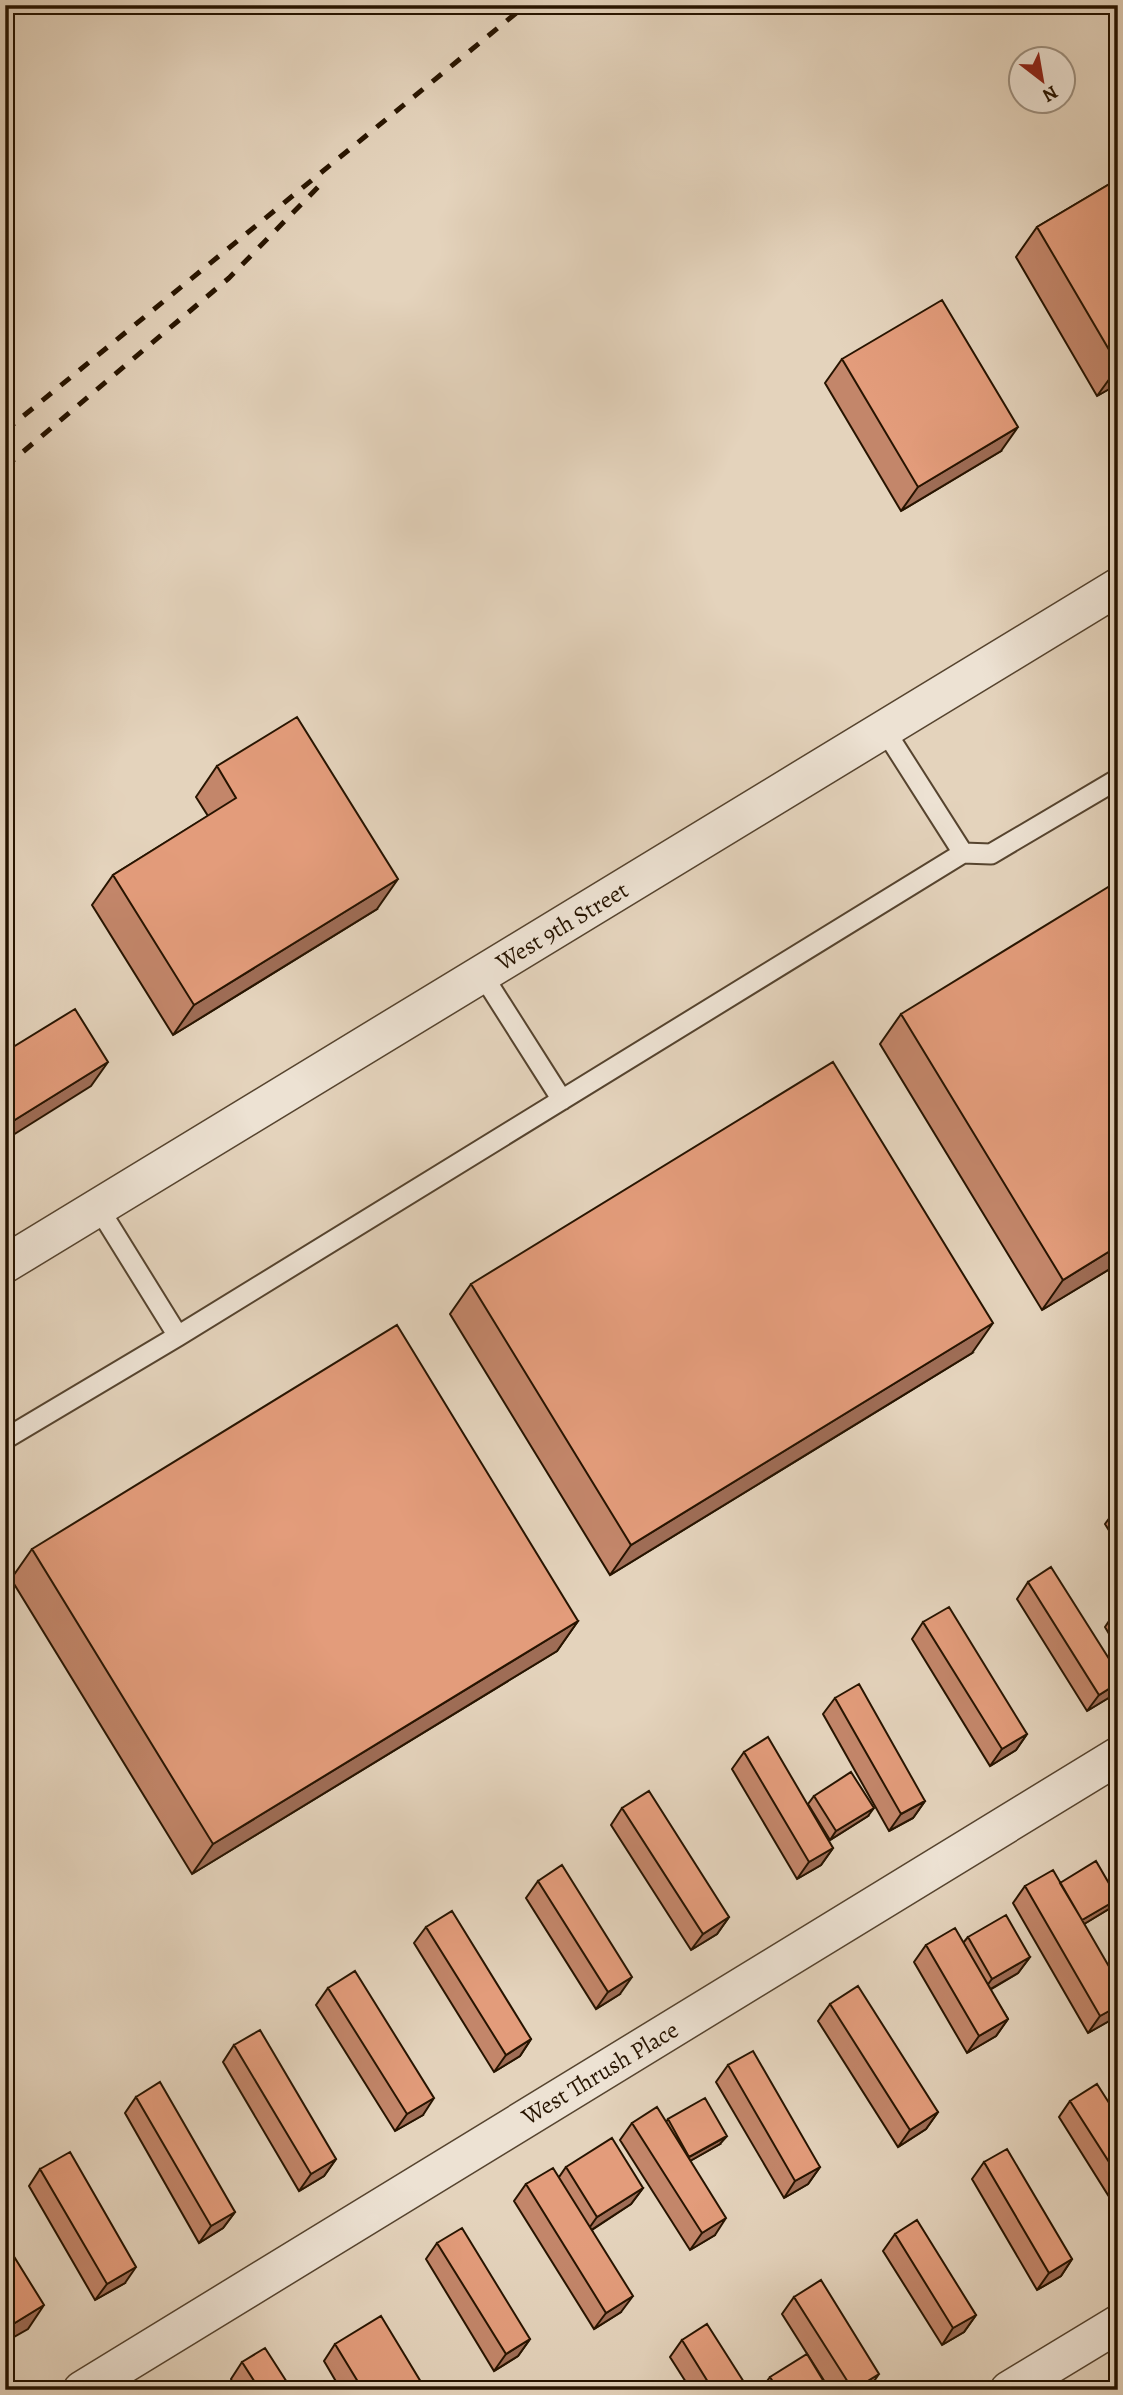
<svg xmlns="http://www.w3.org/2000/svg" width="1123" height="2395" font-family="Alegreya,serif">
<rect width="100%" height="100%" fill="#e4d3bc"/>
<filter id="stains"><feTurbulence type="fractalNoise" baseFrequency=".00286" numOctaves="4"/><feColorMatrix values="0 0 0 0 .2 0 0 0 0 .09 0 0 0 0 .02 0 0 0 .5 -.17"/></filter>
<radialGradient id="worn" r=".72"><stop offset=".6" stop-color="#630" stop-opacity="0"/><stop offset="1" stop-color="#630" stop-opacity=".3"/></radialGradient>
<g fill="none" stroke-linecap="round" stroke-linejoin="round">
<defs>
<path id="service" d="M 963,853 L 991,854 L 1118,779
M 482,974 L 562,1100
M 98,1207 L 178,1336
M 5,1439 L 178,1336 L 963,853 L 884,729"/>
<path id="minor" d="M 5,1264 L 1118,587
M 82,2390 L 1118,1756
M 1009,2390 L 1118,2324"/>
</defs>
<!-- service casing -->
<use href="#service" stroke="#56442f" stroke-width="23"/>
<!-- minor casing -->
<use href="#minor" stroke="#56442f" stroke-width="40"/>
<!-- service -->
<use href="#service" stroke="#ede2d3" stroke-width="19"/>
<!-- minor -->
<use href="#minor" stroke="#ede2d3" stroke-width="37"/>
<!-- rail -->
<path stroke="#271400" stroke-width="5" stroke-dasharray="12 12" stroke-linecap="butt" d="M 5,431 L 526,5
M 5,467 L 229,278 L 325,180"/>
</g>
<!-- wall -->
<path fill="#c3866a" stroke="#271400" stroke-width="2" d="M 1118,179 L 1118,384 L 1097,396 L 1016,257 L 1037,227 Z
M 842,359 L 1001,451 L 901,511 L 825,383 Z
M 217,766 L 377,909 L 173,1035 L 92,905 L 113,875 L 208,816 L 196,797 Z
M 901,1014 L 1118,1264 L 1042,1310 L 880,1044 Z
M 471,1284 L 972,1353 L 610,1575 L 450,1314 Z
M 1118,1506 L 1118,1545 L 1105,1524 Z
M 32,1549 L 578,1621 L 557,1651 L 192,1874 L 11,1579 Z
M 1028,1582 L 1110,1697 L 1087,1711 L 1017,1599 Z
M 1118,1614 L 1118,1649 L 1105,1627 L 1111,1618 Z
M 923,1622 L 1027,1734 L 1016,1750 L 990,1766 L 912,1639 Z
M 835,1698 L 925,1801 L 913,1818 L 889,1831 L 823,1714 Z
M 744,1752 L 833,1848 L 821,1865 L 797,1879 L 732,1769 Z
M 814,1796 L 868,1816 L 830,1840 L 808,1804 Z
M 622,1808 L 729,1917 L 717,1934 L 691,1950 L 611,1825 Z
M 1118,1836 L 1118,1852 L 1112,1843 Z
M 538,1881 L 620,1994 L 596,2009 L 526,1898 Z
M 1060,1883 L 1112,1907 L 1084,1924 L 1116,2017 L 1088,2033 L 1013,1903 L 1025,1886 Z
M 426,1927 L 531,2039 L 520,2056 L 494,2072 L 414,1943 Z
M 968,1937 L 1030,1957 L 1018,1973 L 990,1990 L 1008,2019 L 996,2036 L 967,2053 L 914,1962 L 926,1945 L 963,1943 Z
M 328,1988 L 423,2115 L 395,2131 L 316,2005 Z
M 830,2004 L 938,2112 L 926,2129 L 898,2147 L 818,2021 Z
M 234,2045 L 336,2159 L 324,2176 L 299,2191 L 223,2062 Z
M 728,2065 L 820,2167 L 808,2184 L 784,2198 L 716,2082 Z
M 136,2097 L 235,2212 L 223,2228 L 199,2243 L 125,2113 Z
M 1070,2101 L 1118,2117 L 1118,2211 L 1059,2117 Z
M 668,2119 L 720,2144 L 690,2161 L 715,2235 L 690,2250 L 620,2140 L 632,2123 L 666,2122 Z
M 984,2162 L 1072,2259 L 1061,2276 L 1037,2290 L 972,2179 Z
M 566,2167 L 643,2188 L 631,2204 L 592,2230 L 621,2312 L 594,2329 L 514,2201 L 526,2184 L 559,2177 Z
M 40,2169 L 125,2283 L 95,2300 L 29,2186 Z
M 895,2234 L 976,2315 L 964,2332 L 942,2345 L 883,2251 Z
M 437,2243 L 530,2339 L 518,2356 L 494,2371 L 426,2259 Z
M 794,2297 L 868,2390 L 830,2390 L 782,2314 Z
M 682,2340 L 749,2390 L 691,2390 L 670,2357 Z
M 335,2344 L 424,2387 L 422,2390 L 341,2390 L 324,2361 Z
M 242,2362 L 292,2390 L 237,2390 L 231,2379 Z
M 770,2377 L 829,2390 L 767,2390 L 764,2385 Z"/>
<!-- shaded-wall -->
<path fill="#9f6d56" stroke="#271400" stroke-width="2" d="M 1118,367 L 1118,384 L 1097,396 Z
M 1018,427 L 1001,451 L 901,511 L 918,487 Z
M 398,879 L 377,909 L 173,1035 L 194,1005 Z
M 108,1062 L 91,1086 L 5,1140 L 5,1126 Z
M 1118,1246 L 1118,1264 L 1042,1310 L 1063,1280 Z
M 993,1323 L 972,1353 L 610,1575 L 631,1545 Z
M 578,1621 L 557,1651 L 192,1874 L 213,1844 Z
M 1118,1683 L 1118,1686 L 1110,1697 L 1087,1711 L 1099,1695 Z
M 1027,1734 L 1016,1750 L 990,1766 L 1002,1749 Z
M 925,1801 L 913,1818 L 889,1831 L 901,1814 Z
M 874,1808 L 868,1816 L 830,1840 L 836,1831 Z
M 833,1848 L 821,1865 L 797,1879 L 809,1862 Z
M 1118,1899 L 1112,1907 L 1076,1929 L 1082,1920 Z
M 729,1917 L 717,1934 L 691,1950 L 703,1934 Z
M 1030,1957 L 1018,1973 L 980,1995 L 992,1979 Z
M 632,1977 L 620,1994 L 596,2009 L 608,1992 Z
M 1118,2006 L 1118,2014 L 1116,2017 L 1088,2033 L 1100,2016 Z
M 1008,2019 L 996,2036 L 967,2053 L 979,2036 Z
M 531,2039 L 520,2056 L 494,2072 L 506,2055 Z
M 434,2098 L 423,2115 L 395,2131 L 407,2114 Z
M 938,2112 L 926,2129 L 898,2147 L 910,2130 Z
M 727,2136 L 720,2144 L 683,2165 L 689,2157 Z
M 336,2159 L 324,2176 L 299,2191 L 311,2174 Z
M 820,2167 L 808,2184 L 784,2198 L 795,2181 Z
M 643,2188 L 631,2204 L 585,2234 L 597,2217 Z
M 235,2212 L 223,2228 L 199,2243 L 211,2226 Z
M 726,2218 L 715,2235 L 690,2250 L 702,2233 Z
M 1072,2259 L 1061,2276 L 1037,2290 L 1049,2273 Z
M 136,2267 L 125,2283 L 95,2300 L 107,2284 Z
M 633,2296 L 621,2312 L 594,2329 L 606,2313 Z
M 44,2305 L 28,2329 L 5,2342 L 5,2329 Z
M 976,2315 L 964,2332 L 942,2345 L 953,2328 Z
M 530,2339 L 518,2356 L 494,2371 L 506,2354 Z
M 879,2374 L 868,2390 L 853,2390 Z"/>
<!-- building -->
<path fill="#e39c7b" stroke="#271400" stroke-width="2" d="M 1118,179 L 1118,365 L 1037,227 Z
M 942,300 L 1018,427 L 918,487 L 842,359 Z
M 297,717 L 398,879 L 194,1005 L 113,875 L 236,798 L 217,766 Z
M 1118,881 L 1118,1246 L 1063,1280 L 901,1014 Z
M 75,1009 L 108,1062 L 5,1126 L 5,1052 Z
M 833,1062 L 993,1323 L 631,1545 L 471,1284 Z
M 397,1325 L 578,1621 L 213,1844 L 32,1549 Z
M 1051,1567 L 1118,1673 L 1118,1683 L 1099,1695 L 1028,1582 Z
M 949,1607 L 1027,1734 L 1002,1749 L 923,1622 Z
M 1118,1614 L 1118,1630 L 1111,1618 Z
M 859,1684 L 925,1801 L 901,1814 L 835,1698 Z
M 768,1737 L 833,1848 L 809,1862 L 744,1752 Z
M 851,1772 L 874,1808 L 836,1831 L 814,1796 Z
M 649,1791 L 729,1917 L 703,1934 L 622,1808 Z
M 1096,1861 L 1118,1899 L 1082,1920 L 1060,1883 Z
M 562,1865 L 632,1977 L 608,1992 L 538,1881 Z
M 1053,1870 L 1118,1982 L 1118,2006 L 1100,2016 L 1025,1886 Z
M 452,1911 L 531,2039 L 506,2055 L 426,1927 Z
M 1006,1915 L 1030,1957 L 992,1979 L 968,1937 Z
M 955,1928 L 1008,2019 L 979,2036 L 926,1945 Z
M 355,1971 L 434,2098 L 407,2114 L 328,1988 Z
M 858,1986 L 938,2112 L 910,2130 L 830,2004 Z
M 260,2030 L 336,2159 L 311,2174 L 234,2045 Z
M 753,2051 L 820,2167 L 795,2181 L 728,2065 Z
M 160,2082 L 235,2212 L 211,2226 L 136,2097 Z
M 1097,2084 L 1118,2117 L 1118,2176 L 1070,2101 Z
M 705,2098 L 727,2136 L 689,2157 L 668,2119 Z
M 657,2107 L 726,2218 L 702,2233 L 632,2123 Z
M 612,2138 L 643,2188 L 597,2217 L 566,2167 Z
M 1007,2149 L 1072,2259 L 1049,2273 L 984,2162 Z
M 70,2152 L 136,2267 L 107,2284 L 40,2169 Z
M 553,2168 L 633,2296 L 606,2313 L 526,2184 Z
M 917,2220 L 976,2315 L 953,2328 L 895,2234 Z
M 462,2228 L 530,2339 L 506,2354 L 437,2243 Z
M 5,2242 L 44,2305 L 5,2329 Z
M 821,2280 L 879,2374 L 853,2390 L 794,2297 Z
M 381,2316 L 424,2387 L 419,2390 L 363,2390 L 335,2344 Z
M 707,2324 L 749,2390 L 713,2390 L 682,2340 Z
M 265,2348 L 292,2390 L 260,2390 L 242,2362 Z
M 807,2354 L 829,2390 L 778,2390 L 770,2377 Z
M 211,2385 L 213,2390 L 203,2390 Z"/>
<g text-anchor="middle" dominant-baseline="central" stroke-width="5" stroke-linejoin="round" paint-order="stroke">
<!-- street labels -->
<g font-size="24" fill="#271400" stroke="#ede2d3">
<text transform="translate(562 926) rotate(-31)">West 9th Street</text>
<text transform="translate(600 2073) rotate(-31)">West Thrush Place</text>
</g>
</g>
<!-- margin -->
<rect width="1123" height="2395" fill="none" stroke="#e4d3bc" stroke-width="28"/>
<rect x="7" y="7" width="1109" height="2381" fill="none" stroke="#271400" stroke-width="3.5"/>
<rect x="14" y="14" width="1095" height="2367" fill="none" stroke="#271400" stroke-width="2"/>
<!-- north arrow -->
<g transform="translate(1042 80) rotate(149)"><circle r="33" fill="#ede2d3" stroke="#9e907f" stroke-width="2"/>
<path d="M0-5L12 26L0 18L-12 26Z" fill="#8f2418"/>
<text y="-10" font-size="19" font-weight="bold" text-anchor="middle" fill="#271400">N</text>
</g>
<rect width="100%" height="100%" filter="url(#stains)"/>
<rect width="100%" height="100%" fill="url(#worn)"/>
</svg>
